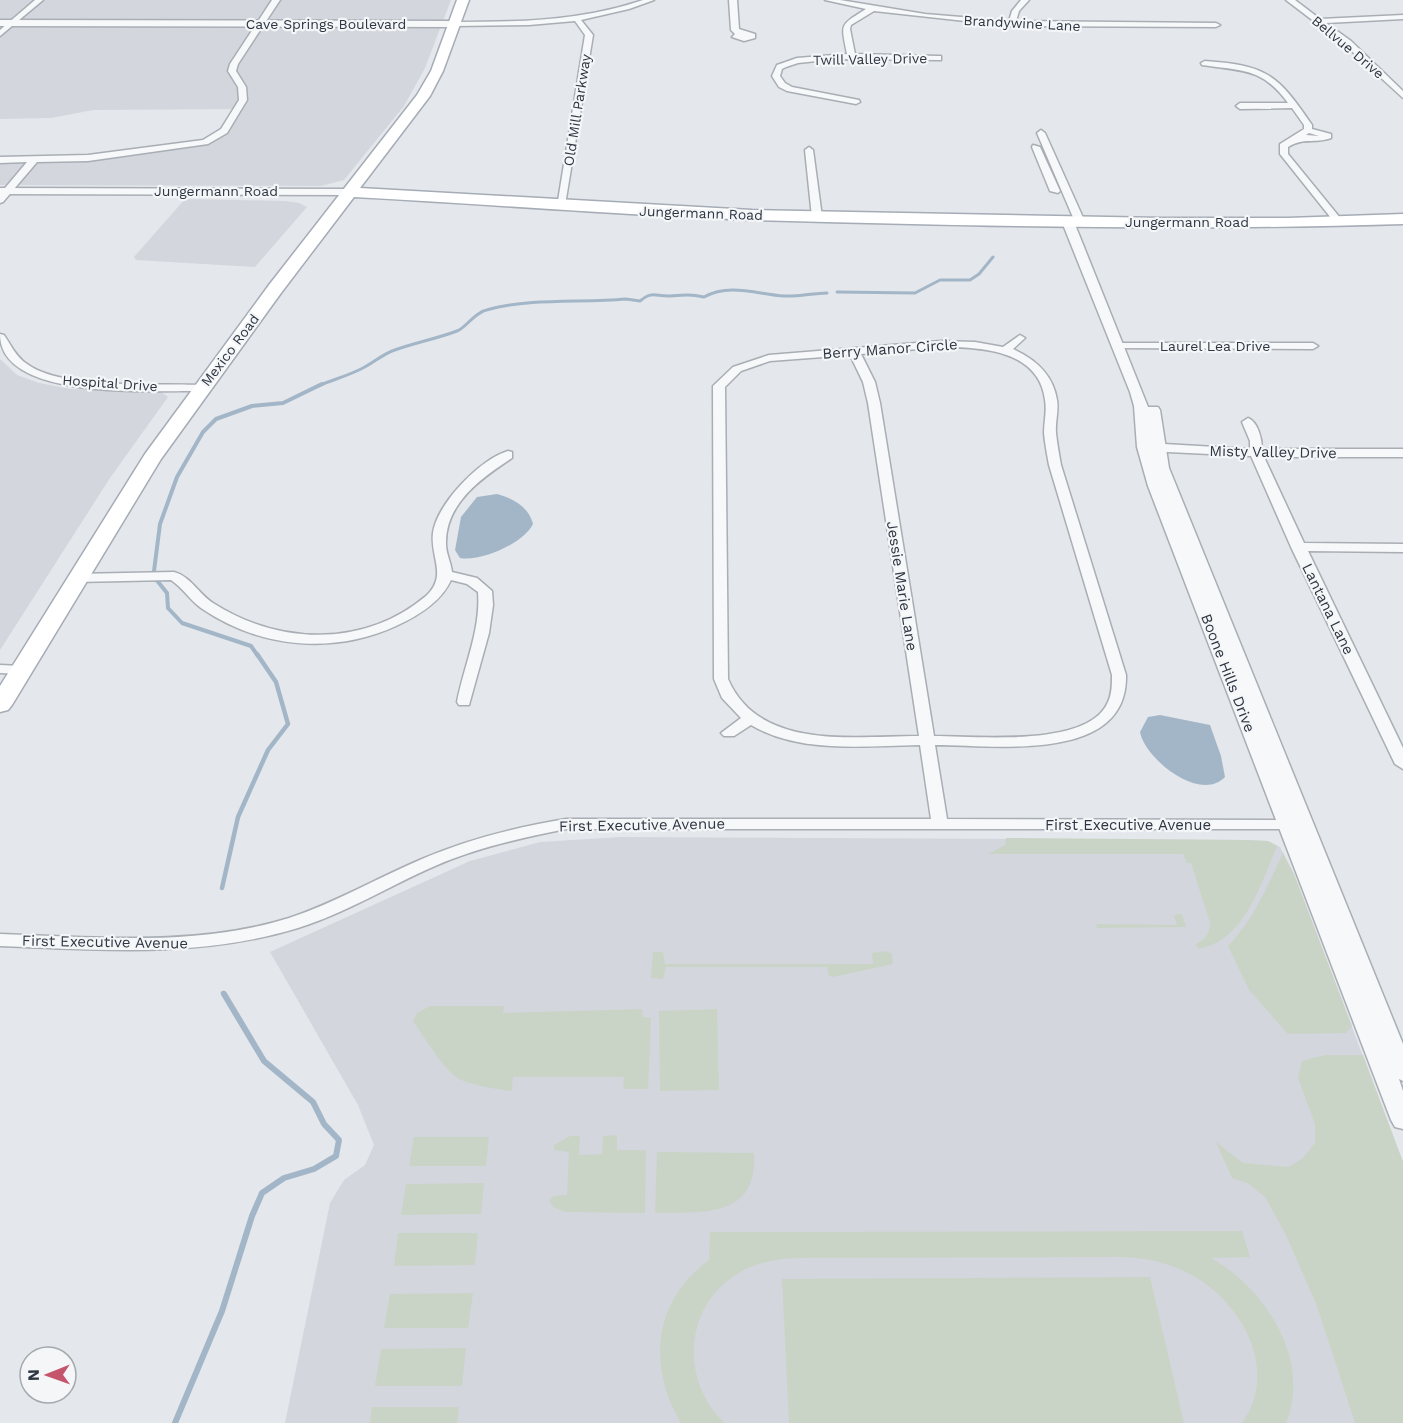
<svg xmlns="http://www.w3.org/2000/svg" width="1403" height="1423" font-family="'Work Sans',sans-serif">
<rect width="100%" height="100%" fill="#e4e7eb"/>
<!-- built -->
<path fill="#d3d6dd" d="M 0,0 L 451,0 L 425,68 L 404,106 L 344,180 L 321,186 L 0,185 L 0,161 L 47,162 L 193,147 L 212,142 L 226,133 L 240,109 L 93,110 L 51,118 L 0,119 Z
M 185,199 L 286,201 L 299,203 L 307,207 L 255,267 L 136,260 L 134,257 Z
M 0,359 L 17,375 L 39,383 L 71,389 L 161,392 L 168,397 L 110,478 L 0,650 Z
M 621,837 L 1246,840 L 1268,841 L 1280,847 L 1294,874 L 1403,1162 L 1403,1423 L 285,1423 L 330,1203 L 344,1180 L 365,1165 L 374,1145 L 358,1105 L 270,952 L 470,861 L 540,842 Z"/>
<!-- green -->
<path fill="#cad4c6" d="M 1006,838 L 1246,840 L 1268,841 L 1277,846 C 1260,885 1245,941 1198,949 L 1196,944 C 1206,939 1209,934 1210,923 L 1191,863 L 1187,863 L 1183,854 L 988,854 L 1005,845 Z
M 1283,853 L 1294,874 L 1352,1026 L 1346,1033 L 1288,1034 L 1249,990 L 1228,946 C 1254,919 1267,887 1283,853 Z
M 1178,914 L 1182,914 L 1186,927 L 1097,928 L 1096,924 L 1177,925 L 1174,916 Z
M 886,951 L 892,954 L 893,964 L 833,977 L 829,976 L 827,967 L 666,967 L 663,979 L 651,978 L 653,952 L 663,952 L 665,964 L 873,964 L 872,953 Z
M 430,1006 L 504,1006 L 503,1013 L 642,1009 L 643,1017 L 651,1018 L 648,1089 L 623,1089 L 624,1077 L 513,1077 L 512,1091 C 495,1089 477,1086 461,1080 C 446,1074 423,1035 413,1021 L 417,1013 Z
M 717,1009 L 719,1090 L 660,1091 L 659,1011 Z
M 1325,1055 L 1363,1055 L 1403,1162 L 1403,1423 L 1355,1423 L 1317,1306 L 1285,1233 L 1265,1197 L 1249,1184 L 1232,1178 L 1216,1142 L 1243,1163 L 1289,1167 L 1303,1158 L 1315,1143 L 1315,1124 L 1298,1078 L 1302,1061 Z
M 617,1135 L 617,1150 L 646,1150 L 645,1213 L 565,1212 L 553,1207 L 549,1200 L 554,1196 L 567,1195 L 569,1152 L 554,1150 L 554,1145 L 570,1136 L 580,1136 L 579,1155 L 602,1154 L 603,1136 Z
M 414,1137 L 489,1137 L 486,1166 L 409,1166 Z
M 657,1152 L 754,1153 C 758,1219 703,1212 655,1213 Z
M 484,1183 L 481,1214 L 401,1215 L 406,1184 Z
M 1242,1231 L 1250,1257 L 1211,1258 C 1265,1288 1312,1360 1286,1423 L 1242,1423 C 1280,1370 1242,1302 1190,1274 C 1169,1263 1147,1258 1124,1257 L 801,1258 C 776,1258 752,1263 731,1278 C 683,1313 682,1384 725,1423 L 681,1423 C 647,1366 653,1301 709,1260 L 710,1232 Z
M 398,1233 L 478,1233 L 475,1265 L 394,1266 Z
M 1150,1277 L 1184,1423 L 789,1423 L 782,1279 Z
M 473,1293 L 468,1328 L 384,1328 L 390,1294 Z
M 466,1348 L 462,1386 L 375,1386 L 381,1349 Z
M 372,1407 L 459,1407 L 457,1423 L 370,1423 Z"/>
<!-- water -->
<path fill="#a3b6c8" d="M 497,494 C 513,498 529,507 533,524 C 524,543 481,562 460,558 L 455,550 L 461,517 L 477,497 Z
M 1160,715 L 1210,725 L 1221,756 L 1225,777 C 1200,803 1145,759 1140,732 L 1148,717 Z"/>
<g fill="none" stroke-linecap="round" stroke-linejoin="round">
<!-- stream-far3 -->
<path stroke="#a3b6c8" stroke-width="3" d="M 837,292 L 915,293 L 940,280 L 970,280 L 979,274 L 993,257
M 318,386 C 332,380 347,376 361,369 C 372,364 380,356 392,351 C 413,343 436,339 457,331 C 466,328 474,312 490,309 C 533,298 581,303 626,299 L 640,301 C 652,291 655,296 668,296 C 683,295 689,294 704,297 C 729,283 757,294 784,296 C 798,297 813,293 827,293"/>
<!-- stream-far2 -->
<path stroke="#a3b6c8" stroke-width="4" d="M 154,571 L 160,524 L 177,477 L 203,432 L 216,419 L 252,406 L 283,403 L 322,384
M 155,578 L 167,593 L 168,608 L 182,623 L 251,646 L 258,656"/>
<!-- stream-far1 -->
<path stroke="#a3b6c8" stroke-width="4.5" d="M 222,888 L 238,817 L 268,750 L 288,724 L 276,682 L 257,654
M 223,993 L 225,996"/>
<!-- stream -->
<path stroke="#a3b6c8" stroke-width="6" d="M 175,1423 L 222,1311 L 252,1216 L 262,1193 L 284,1178 L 314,1169 L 336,1156 L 339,1140 L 324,1124 L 313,1102 L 264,1061 L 224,994"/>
<defs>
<path id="minor" d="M 35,0 L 43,0 L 0,36 L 0,30 Z
M 272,0 L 280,0 L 238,64 L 236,71 L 246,87 L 247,100 L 227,133 L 208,144 L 88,161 L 37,162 L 3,202 L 0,203 L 0,194 L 27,162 L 0,163 L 0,157 L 88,155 L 203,140 L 221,129 L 239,100 L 238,87 L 228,71 L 230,64 Z
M 643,0 L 654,0 L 629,9 L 581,20 L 593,35 L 565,205 L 557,207 L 585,35 L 575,21 L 529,25 L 455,26 L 451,24 L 455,22 C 519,22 582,21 643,0 Z
M 729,0 L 737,0 L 739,29 L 755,34 L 755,38 L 744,41 L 732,37 L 735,34 L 731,30 Z
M 825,0 L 840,0 L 925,14 L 1009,21 L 1012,11 L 1021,0 L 1029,0 L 1019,11 L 1016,21 L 1216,23 L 1220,25 L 1216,27 L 1011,26 L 874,11 L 851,25 L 850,29 L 855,54 L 938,56 L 941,56 L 941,60 L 836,59 L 798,63 L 786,67 L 782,69 L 780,76 L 785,83 L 792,87 L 859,100 L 860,102 L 856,104 L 787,91 L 779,87 L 772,76 L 777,65 L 797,58 L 847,54 C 841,23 839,26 866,9 Z
M 1286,0 L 1295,0 L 1320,19 L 1403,15 L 1403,19 L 1326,23 L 1351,41 L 1403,91 L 1403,98 L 1345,45 Z
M 1205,61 C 1267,65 1278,75 1312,125 L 1312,129 L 1331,134 L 1331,138 C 1314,144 1304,137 1288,147 L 1288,154 L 1341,219 L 1341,223 L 1335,223 L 1280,154 L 1280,144 L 1304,129 L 1304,125 L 1292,108 L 1240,109 L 1236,106 L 1240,103 L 1288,103 C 1262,67 1241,71 1202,65 L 1201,63 ZM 1309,133 L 1319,136 L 1306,135 Z
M 1041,130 L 1045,133 L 1085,222 L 1083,224 L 1075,222 L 1037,133 Z
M 1033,145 L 1040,147 L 1060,191 L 1058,193 L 1050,191 L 1032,147 Z
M 809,147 L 813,150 L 822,217 L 817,220 L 812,217 L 805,150 Z
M 0,334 L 4,335 C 11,345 16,357 27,364 C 62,390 158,383 202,385 L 208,388 L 202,391 C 155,390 0,402 0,334 Z
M 1020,335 L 1025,338 L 1013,349 C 1035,359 1053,374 1057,400 C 1059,410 1055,422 1056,433 C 1057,443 1059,454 1061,465 L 1126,675 C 1128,764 995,745 935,745 L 947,819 L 1299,820 L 1305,821 L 1307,825 L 1305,829 L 566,829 C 521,838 477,848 435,866 C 389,886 346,913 298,928 C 200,958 101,950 0,946 L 0,934 C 96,937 196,947 289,918 C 335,903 377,878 422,859 C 468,839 517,827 566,819 L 931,819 L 920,745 C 865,746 800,754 751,725 L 734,736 L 724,736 L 721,733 L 741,718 L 722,698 L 714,679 L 713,386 L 733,367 L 769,355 L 941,341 L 975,342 L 1003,347 ZM 941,347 C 981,347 1039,350 1045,400 C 1047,411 1044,422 1044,433 C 1045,444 1047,454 1049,465 L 1112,675 C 1112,684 1112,694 1108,702 C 1089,748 975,736 934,736 L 880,403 L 875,382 L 861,354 ZM 850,355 L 863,382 L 868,403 L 919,736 C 854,736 759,751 728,679 L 725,387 L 741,371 L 770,361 Z
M 1118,343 L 1313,343 L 1318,346 L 1313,349 L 1114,348 L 1114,344 Z
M 1248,418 C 1258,422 1262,439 1262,449 L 1403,449 L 1403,457 L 1264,457 L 1304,543 L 1403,544 L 1403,552 L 1308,551 L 1403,748 L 1403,769 L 1395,764 L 1291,547 L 1251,456 L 1147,451 L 1141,447 L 1147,443 L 1250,449 L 1250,441 L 1242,422 Z
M 508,451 L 512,452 L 512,458 C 482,478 445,503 446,544 C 446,554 451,562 452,572 L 477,578 L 492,591 L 493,605 L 489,633 L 469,705 L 459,705 L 457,702 C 464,665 481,630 478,592 L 467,584 L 451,580 C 441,602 418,616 396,626 C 333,655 259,648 201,608 C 190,600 183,588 171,580 L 76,582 L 69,578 L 76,574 L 174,572 C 190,576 199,594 213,603 C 279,645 364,648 426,596 C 448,576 430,557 433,533 C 437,504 480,459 508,451 Z
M 0,665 L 21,666 L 28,670 L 21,674 L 0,673 Z"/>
<path id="tertiary" d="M 0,20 L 455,21 L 459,24 L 455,27 L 0,26 Z
M 0,188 L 351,189 L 357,192 L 351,195 L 0,194 Z
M 1068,219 L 1074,222 L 1148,407 L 1158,407 L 1160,410 L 1169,468 L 1403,1044 L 1403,1081 L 1399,1079 L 1403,1091 L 1403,1129 L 1395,1127 L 1391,1120 L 1148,486 L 1137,447 L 1134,406 L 1130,392 L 1062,222 Z"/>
<path id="primary" d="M 457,0 L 469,0 L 443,71 L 430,96 L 360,188 L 752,210 L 1161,218 L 1288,218 L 1403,214 L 1403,224 C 1187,231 970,226 754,220 C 621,215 487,204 354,197 L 281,293 L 161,459 L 12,705 L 8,710 L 0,712 L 0,686 L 145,454 L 269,285 L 417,95 L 431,71 Z"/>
</defs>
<!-- minor casing -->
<use href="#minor" stroke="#a9aeb5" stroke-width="3"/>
<!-- tertiary casing -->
<use href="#tertiary" stroke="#a9aeb5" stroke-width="3"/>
<!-- primary casing -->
<use href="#primary" stroke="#a5acb6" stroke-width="3"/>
<!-- minor -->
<use href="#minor" fill="#f7f8f9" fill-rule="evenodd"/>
<!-- tertiary -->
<use href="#tertiary" fill="#f7f8f9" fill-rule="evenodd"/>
<!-- primary -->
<use href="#primary" fill="#fff" fill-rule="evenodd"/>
</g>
<g text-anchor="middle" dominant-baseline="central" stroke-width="4.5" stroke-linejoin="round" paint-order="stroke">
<!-- far-street labels -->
<g font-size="14" fill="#2d3642" stroke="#f4f6f8">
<text transform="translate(1022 23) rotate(3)">Brandywine Lane</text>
<text x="326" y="24">Cave Springs Boulevard</text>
<text transform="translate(1348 47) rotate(40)">Bellvue Drive</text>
<text transform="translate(870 59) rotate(-1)">Twill Valley Drive</text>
<text transform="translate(577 110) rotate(-81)">Old Mill Parkway</text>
<text x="216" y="191">Jungermann Road</text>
<text transform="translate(701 213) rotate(2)">Jungermann Road</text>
<text x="1187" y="222">Jungermann Road</text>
<text x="1215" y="346">Laurel Lea Drive</text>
<text transform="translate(230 350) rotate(-53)">Mexico Road</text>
<text transform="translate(110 383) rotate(4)">Hospital Drive</text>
</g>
<!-- street labels -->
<g font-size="15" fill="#2d3642" stroke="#f4f6f8">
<text transform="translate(890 349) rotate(-4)">Berry Manor Circle</text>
<text transform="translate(1273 452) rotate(1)">Misty Valley Drive</text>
<text transform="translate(902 586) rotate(81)">Jessie Marie Lane</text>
<text transform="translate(1328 609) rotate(64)">Lantana Lane</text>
<text transform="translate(1228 673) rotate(69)">Boone Hills Drive</text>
<text transform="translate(642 825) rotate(-1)">First Executive Avenue</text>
<text x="1128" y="825">First Executive Avenue</text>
<text transform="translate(105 942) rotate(1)">First Executive Avenue</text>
</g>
</g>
<!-- north arrow -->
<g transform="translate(48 1375) rotate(269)"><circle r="28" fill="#f4f6f8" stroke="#a4a9af" stroke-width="1.5"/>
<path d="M0-4.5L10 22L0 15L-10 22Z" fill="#c5556a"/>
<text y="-9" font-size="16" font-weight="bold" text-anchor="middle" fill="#2d3642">N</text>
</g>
</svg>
